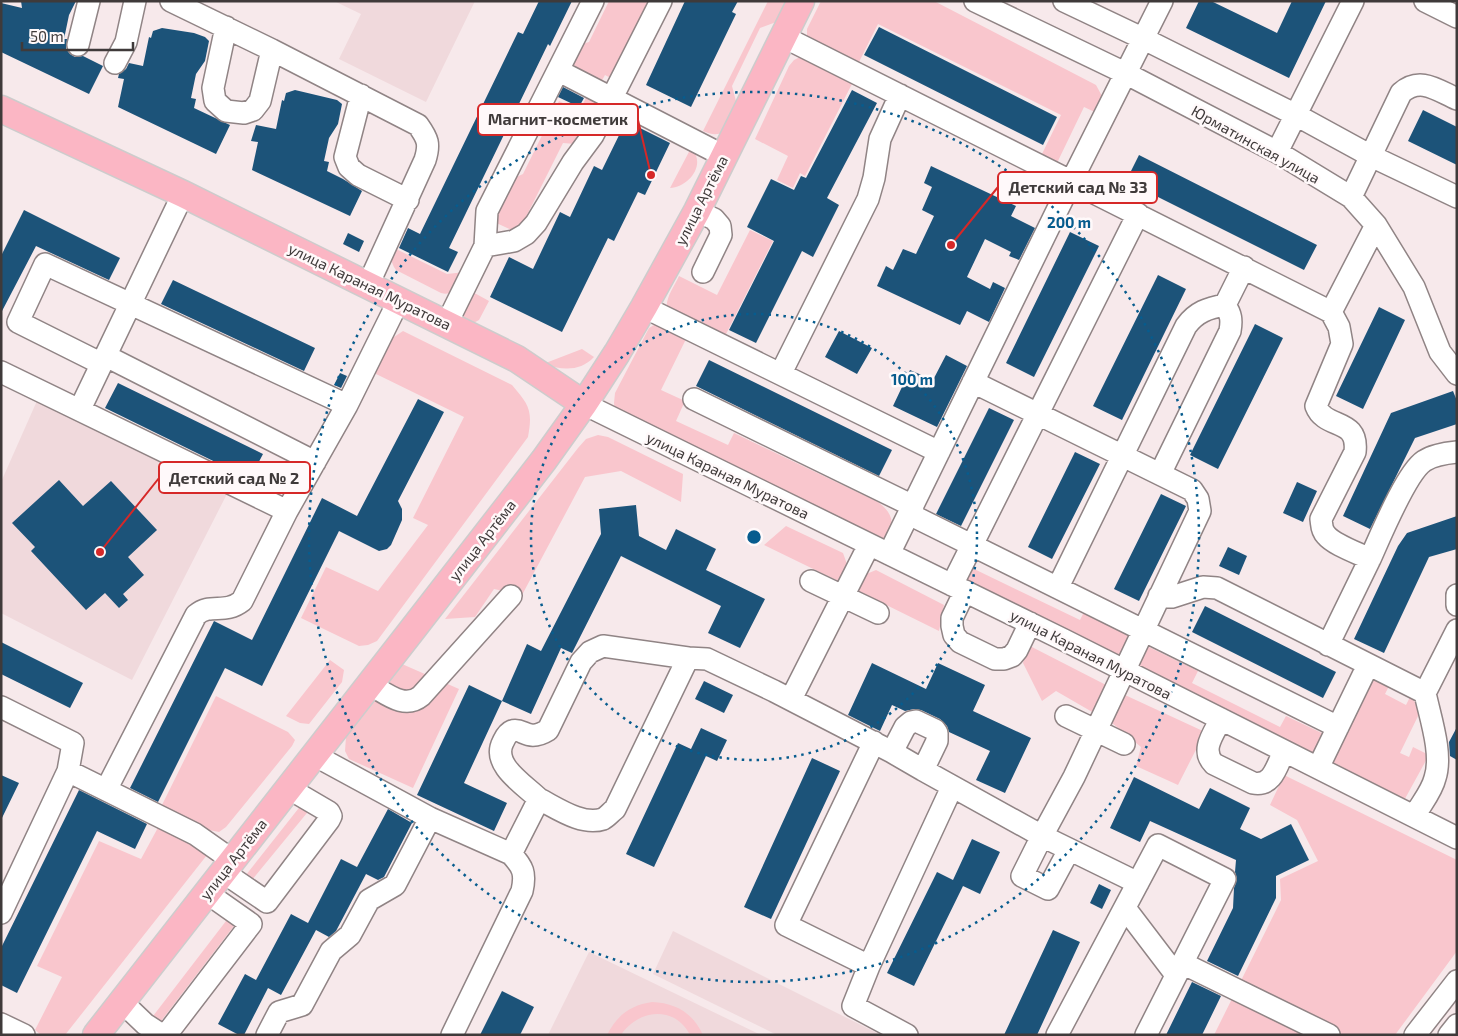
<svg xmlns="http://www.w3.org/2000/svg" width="1458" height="1036" font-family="'Exo 2',sans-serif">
<rect width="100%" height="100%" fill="#f7e9eb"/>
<!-- built -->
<path fill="#f0d9dc" d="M 334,1 L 475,1 L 426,102 L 339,59 L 361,14 Z
M 40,394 L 229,490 L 132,680 L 1,613 L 1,482 Z
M 673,931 L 881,1035 L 777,1035 L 653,974 Z
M 589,952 L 761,1035 L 548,1035 Z"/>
<!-- green -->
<path fill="#f9c6cd" d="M 609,1 L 648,1 L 619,59 L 621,70 L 616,81 L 605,75 L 600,84 L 568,67 L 579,45 L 589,42 Z
M 768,1 L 788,1 L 779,21 L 760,28 L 732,86 L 737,105 L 724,132 C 716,136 710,134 703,131 Z
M 821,1 L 934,1 L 1096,85 L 1102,96 L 1099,114 L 1084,107 L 1057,163 L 1041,156 L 1061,115 L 878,24 L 857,66 L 807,39 L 807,29 Z
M 802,56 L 855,78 L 805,176 L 800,173 L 793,188 L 777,180 L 788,156 L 755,139 L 789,66 L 794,60 Z
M 588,94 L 599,104 L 596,116 L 589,116 L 575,144 L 563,143 L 518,233 L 492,221 L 512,179 L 523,174 L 559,101 L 579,111 Z
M 691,148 C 707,164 689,187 670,188 Z
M 750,230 L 773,241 L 723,340 L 667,310 C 665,298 674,287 679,276 L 717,295 Z
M 394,248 L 447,274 L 465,272 C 459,283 455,297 441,293 L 396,270 C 390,262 391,257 394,248 Z
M 469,290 L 489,301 L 479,320 L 466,327 C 455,316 464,302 469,290 Z
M 654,325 L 660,325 L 687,337 L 661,390 L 685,401 L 676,421 L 728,445 L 734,433 L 878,502 C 894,514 897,527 881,541 L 615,412 L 614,403 L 615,393 L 649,328 Z
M 403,331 L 512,385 C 529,405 533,410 528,437 L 377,641 L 368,645 L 359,646 L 301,618 L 326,567 L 378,591 L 428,525 L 413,518 L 464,417 L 374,373 L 391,339 Z
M 582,349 L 594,357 C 580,372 562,370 543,364 Z
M 598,435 L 608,437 L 683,474 L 681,502 L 621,471 L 585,477 L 522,595 L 494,589 L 475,617 L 445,619 L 578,448 L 586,439 Z
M 786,526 L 843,553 L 848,567 L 840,582 L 764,545 Z
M 970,567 L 1080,620 L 1084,612 L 1131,635 L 1117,664 L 959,588 Z
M 876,570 L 944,605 L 939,631 L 856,590 L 864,575 Z
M 1028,645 L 1108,686 L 1094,713 L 1056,691 L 1042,701 L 1023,663 Z
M 1149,647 L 1198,671 L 1192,683 L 1280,727 L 1286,716 L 1326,735 L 1312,763 L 1131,672 L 1141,652 Z
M 330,660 L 344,670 L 342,682 L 309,724 L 300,723 L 286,716 Z
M 402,664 L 459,689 L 413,788 L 349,759 L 345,751 L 346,737 Z
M 1369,678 L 1390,684 L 1385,694 L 1406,705 L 1411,695 L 1420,712 L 1400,753 L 1409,757 L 1413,747 L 1429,755 L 1401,806 L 1338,776 L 1331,758 Z
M 1125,695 L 1205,732 L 1178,785 L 1136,766 L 1141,747 L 1112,723 Z
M 216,696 L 288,732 L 295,740 L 292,746 L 226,827 L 219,832 L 209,830 L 161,807 Z
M 1284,775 L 1457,860 L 1457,951 L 1395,1035 L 1214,1035 L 1281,900 L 1280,879 L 1318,861 L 1297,820 L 1270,805 Z
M 302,804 L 311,808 L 252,880 L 246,875 Z
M 161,822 L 207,855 L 65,1035 L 41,1035 L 35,1030 L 62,977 L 37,966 L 99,841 L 141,859 Z
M 232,919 L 237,922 L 158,1025 L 150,1020 L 226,921 Z
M 652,1002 C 676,1003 693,1013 703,1035 L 690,1035 C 675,1005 638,1009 621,1035 L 607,1035 C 617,1015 631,1005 652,1002 Z"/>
<!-- building -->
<path fill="#1c5379" d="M 21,1 L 76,1 L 69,15 L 64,39 L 67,39 L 66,49 L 70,54 L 75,57 L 83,56 L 103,66 L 89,94 L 1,52 L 1,3 L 22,8 Z
M 539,1 L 572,1 L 550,46 L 548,44 L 449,248 L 458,252 L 448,272 L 399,248 L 408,228 L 420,234 L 518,32 L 523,34 Z
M 685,1 L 738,1 L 732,12 L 736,14 L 691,107 L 646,85 Z
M 1199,1 L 1211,1 L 1277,33 L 1292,1 L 1326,1 L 1289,78 L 1186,28 Z
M 879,27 L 1057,117 L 1043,145 L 864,55 Z
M 162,28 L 194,33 L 205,37 L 209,41 L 205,61 L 196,74 L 191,98 L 196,99 L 194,108 L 230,125 L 216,154 L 118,107 L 124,79 L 118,78 L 119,74 L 126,69 L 129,63 L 143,66 L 149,37 L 151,38 L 153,31 Z
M 563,87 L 584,98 L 579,107 L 558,97 Z
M 295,90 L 337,100 L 342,104 L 338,124 L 329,138 L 324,161 L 329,162 L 327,171 L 343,179 L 362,191 L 350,216 L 252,170 L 258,142 L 251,141 L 256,125 L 276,129 L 282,100 L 284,101 L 286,93 Z
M 852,90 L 877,103 L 827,198 L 839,205 L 813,257 L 802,251 L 756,343 L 729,330 L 774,241 L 747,227 L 771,179 L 794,190 L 801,176 L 806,178 Z
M 1423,110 L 1457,127 L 1457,165 L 1408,141 Z
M 626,121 L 670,143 L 645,195 L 638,192 L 614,241 L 608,238 L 562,332 L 490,297 L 509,257 L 533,269 L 560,212 L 570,217 L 594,166 L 602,170 Z
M 1139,155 L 1317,245 L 1304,270 L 1126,181 Z
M 931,166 L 1016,206 L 1011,216 L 1035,228 L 1019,260 L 1009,256 L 1011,252 L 985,239 L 967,277 L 990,289 L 993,282 L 1005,288 L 989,322 L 967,311 L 960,325 L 877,286 L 886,266 L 893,270 L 903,249 L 916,254 L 934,216 L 922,210 L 932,187 L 924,183 Z
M 24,210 L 120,258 L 109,280 L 36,246 L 1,313 L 1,256 Z
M 1070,232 L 1099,246 L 1034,377 L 1006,363 Z
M 348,233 L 364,241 L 359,252 L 343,244 Z
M 1158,275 L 1186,289 L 1122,420 L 1093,406 Z
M 173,280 L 315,348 L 304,371 L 161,304 Z
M 1379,307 L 1405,320 L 1363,409 L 1336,396 Z
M 1255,324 L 1283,338 L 1218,469 L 1190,455 Z
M 839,331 L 872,348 L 857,374 L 825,357 Z
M 946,355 L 967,366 L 937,427 L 893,406 L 910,370 L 933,380 Z
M 709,360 L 892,450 L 879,476 L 696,386 Z
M 340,373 L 347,376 L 341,388 L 334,385 Z
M 118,383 L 263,454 L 250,479 L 105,408 Z
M 1453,391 L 1457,401 L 1457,424 L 1415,438 L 1370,529 L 1343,516 L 1391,413 Z
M 418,399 L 444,412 L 398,501 L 402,509 L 402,520 L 391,545 L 387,549 L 379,551 L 339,531 L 262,686 L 225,668 L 158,802 L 130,788 L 214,621 L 252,640 L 322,498 L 357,516 Z
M 989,408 L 1014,420 L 961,526 L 936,514 Z
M 1075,452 L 1100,464 L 1052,559 L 1028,547 Z
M 59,480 L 83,506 L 111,481 L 157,530 L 128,557 L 144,575 L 123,594 L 128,600 L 119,608 L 105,593 L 86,610 L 31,551 L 35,547 L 12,523 Z
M 1297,482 L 1317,491 L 1303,522 L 1283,513 Z
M 1161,494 L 1186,506 L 1139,601 L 1114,589 Z
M 636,505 L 639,536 L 666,550 L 676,529 L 716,549 L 706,570 L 765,599 L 740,648 L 708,633 L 721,606 L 621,556 L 572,653 L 561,648 L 531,714 L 502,701 L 527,644 L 541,651 L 601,534 L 599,509 Z
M 1457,516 L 1457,549 L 1429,557 L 1384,653 L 1354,639 L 1398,546 L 1407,533 Z
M 1228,547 L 1247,556 L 1239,575 L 1219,566 Z
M 1205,606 L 1336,672 L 1323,698 L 1192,632 Z
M 1,642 L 83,683 L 70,708 L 1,674 Z
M 872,663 L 926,689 L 938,663 L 985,685 L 973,711 L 1031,738 L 1005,793 L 976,780 L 990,751 L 949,732 L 947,726 L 940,719 L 921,710 L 914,709 L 905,711 L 892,705 L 880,731 L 848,715 Z
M 704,681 L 733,695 L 724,713 L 695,699 Z
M 469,685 L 502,701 L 464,783 L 507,803 L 494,831 L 417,795 Z
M 1457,727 L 1457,760 L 1450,756 L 1449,742 Z
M 701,728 L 727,740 L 717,761 L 706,756 L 654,867 L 626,854 L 678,743 L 691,749 Z
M 812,758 L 840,771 L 771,919 L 744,907 Z
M 1,775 L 19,783 L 1,820 Z
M 1134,777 L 1199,809 L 1210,788 L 1250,808 L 1240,829 L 1261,839 L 1291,824 L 1309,860 L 1276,876 L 1276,898 L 1238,976 L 1207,961 L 1233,908 L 1234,888 L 1237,879 L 1235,872 L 1236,860 L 1150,821 L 1140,842 L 1110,828 Z
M 79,790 L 147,824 L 135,849 L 97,831 L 17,993 L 1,985 L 1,948 Z
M 388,809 L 412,823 L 384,877 L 378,880 L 366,874 L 336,931 L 329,937 L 316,930 L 281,995 L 268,988 L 244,1035 L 239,1035 L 218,1024 L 245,974 L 256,980 L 291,914 L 308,923 L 341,859 L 357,867 Z
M 972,839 L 1000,852 L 980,894 L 963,886 L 914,986 L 887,973 L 937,872 L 953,880 Z
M 1099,884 L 1111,890 L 1102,909 L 1090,903 Z
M 1053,930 L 1080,942 L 1037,1035 L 1004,1035 Z
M 1192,982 L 1221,996 L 1202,1035 L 1166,1035 Z
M 502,991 L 534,1007 L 520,1035 L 480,1035 Z"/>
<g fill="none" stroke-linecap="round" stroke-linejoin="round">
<defs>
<path id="minor" d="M 171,1 L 272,50 L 418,125 C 428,139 430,144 425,160 L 368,285
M 975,1 L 1127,74 L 1277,152 L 1351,197 L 1376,225 L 1414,287 L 1440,352 L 1457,374
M 1064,1 L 1144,39 L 1296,115 L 1371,156 L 1457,197
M 1425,1 L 1457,17
M 226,27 L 213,88 L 215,101 L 226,111 L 244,113 L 253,110 L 260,101 L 272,50
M 784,37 L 1331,312 L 1339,327 L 1342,344 L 1316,406 C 1325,430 1359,417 1355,452 L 1321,519 C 1322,525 1321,530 1326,535 C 1334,545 1358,553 1370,559 C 1380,537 1406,473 1424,461 C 1433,455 1446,453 1457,452
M 78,45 L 89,1
M 115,63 L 126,42 L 135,1
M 559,71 L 724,156
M 361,95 L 345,157 L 349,167 L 358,175 L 408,200
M 1277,152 L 1353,1
M 1351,197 L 1401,93 C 1420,76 1437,90 1457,99
M 697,211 L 714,219 L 720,226 L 721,235 L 703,272
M 485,246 L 487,211 L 593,1
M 1225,305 L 1244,267
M 644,307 L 939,452
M 1331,312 L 1376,225
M 447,323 L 485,246 L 514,241 L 526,234 L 536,223 L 573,162 L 593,135 L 661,1
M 106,356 L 315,462
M 102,364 L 18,322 L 45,264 L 347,405
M 1,372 L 287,511
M 781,373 L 868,199 L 874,178 L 880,139 L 900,95
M 694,399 L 913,506
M 584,404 L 1064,640 L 1457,838
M 80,409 L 183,194
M 909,514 L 1338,727
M 889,554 L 1071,182 L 1162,1
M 811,581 L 878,613
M 952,585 L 1138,214
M 1058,587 L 1186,326 C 1196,312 1208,308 1225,305 C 1231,314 1232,320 1230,331 L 1160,474
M 965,591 L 952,618 L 952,626 L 954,635 L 960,642 L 995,659 L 1004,659 L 1012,656 L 1017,650 L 1030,623
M 1457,595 L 1457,605
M 1159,596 L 1172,597 L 1203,587 L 1217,588 L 1425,693
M 1328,645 L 1370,559
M 369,684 C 386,693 404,710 421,696 L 511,596
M 791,699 L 869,545
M 1,707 L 73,743 L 68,771 L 1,913
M 1066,716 L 1124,744
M 1221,719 C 1214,733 1200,750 1214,764 L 1253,783 C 1273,787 1277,765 1284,751
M 892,752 L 923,770
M 314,755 L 430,818 L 511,854 C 523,867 526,873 522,891 L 452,1035
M 1318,768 L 1368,665
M 68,771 L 195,834 L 232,860
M 106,790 L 196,615 C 211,602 224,615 242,601 L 287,511 L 347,405 L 399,300
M 539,799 C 525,785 491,765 503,742 C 505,738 507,733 512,731 C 523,727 527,743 548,730 L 581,662 L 590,652 L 603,646 L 688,658
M 1415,815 C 1421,804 1432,791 1435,778 C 1443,754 1430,717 1425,693 L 1457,630
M 1069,850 L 1048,889 L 1022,876 L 1042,836 L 1138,883
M 511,854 L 539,799 C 557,808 582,826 603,819 C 607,817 611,812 615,809 L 688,658 L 707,659 L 774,691 L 892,752 L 905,727 L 911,722 L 916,721 L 935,730 L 937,733 L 937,741 L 923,770 L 1042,836 L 1074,777 L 1200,511 L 1198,499 L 1192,490 L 973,382
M 223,872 L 267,902 L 329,820 L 331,816 L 329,812 L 288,788
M 1125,908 L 1176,975
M 1182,963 L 1329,1035
M 869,966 L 786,925 L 874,742
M 122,1002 L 145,1024 L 162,1035
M 1,1024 L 24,1035
M 166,1035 L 251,924 L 207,893
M 267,1035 L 279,1012 L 302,1005 L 331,951 L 350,935 L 369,900 L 395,885 L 430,818
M 907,1035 L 853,1006 L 869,966 L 952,787
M 1057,1035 L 1158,845 L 1225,879 L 1146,1035
M 1415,1035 L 1457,981
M 1449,1035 L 1457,1025"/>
<path id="major" d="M 1,109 L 183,194 L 517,359 L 584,404
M 96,1035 L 409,634 L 544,460 L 584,404 L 617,353 L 644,307 L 697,211 L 801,1"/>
</defs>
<!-- minor casing -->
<use href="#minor" stroke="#908485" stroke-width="24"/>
<!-- major casing -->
<use href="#major" stroke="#cdcccc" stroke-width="29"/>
<!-- minor -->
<use href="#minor" stroke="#fff" stroke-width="21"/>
<!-- major -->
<use href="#major" stroke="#fbb6c4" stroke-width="26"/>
</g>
<!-- distance rings -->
<g fill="none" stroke="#075c8e" stroke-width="2.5" stroke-dasharray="2.5 5">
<circle cx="754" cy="537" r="223"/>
<circle cx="754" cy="537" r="445"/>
</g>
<g text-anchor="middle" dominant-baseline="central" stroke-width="5" stroke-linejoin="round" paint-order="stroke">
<!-- street labels -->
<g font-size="15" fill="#3f3a3a" stroke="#fff9fa">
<text transform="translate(1256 144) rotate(29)">Юрматинская улица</text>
<text transform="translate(701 200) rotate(-63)">улица Артёма</text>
<text transform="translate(370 286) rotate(26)">улица Караная Муратова</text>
<text transform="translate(728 475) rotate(26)">улица Караная Муратова</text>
<text transform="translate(482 540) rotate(-52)">улица Артёма</text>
<text transform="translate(1091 654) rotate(27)">улица Караная Муратова</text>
<text transform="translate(233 859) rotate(-52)">улица Артёма</text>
</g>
</g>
<circle cx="754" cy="537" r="8" fill="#075c8e" stroke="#fff9fa" stroke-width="2.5"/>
<g font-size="15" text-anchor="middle" font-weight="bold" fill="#075c8e" stroke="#fff9fa" stroke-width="5" stroke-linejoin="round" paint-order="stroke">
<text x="1069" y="228">200 m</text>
<text x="912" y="385">100 m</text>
</g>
<!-- callouts -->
<path fill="none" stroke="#d62828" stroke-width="2" d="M651 175L638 120M951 245L998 187M100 552L159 478"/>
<g fill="#d62828" stroke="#fff9fa" stroke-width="2">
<circle cx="651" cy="175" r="5"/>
<circle cx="951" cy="245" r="5"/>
<circle cx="100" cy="552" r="5"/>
</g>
<g fill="#fff9fa" stroke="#d62828" stroke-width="2">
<rect x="478" y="104" width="160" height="31" rx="5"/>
<rect x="998" y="172" width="159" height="31" rx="5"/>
<rect x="159" y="462" width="151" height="31" rx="5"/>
</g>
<g font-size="16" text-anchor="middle" font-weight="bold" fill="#3f3a3a">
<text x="558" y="125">Магнит-косметик</text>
<text x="1078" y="193">Детский сад № 33</text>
<text x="234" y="484">Детский сад № 2</text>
</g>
<!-- border -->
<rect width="1458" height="1036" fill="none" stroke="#3f3a3a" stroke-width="5"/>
<!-- scale -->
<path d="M22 42v8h111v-8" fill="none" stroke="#3f3a3a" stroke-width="2.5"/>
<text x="30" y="42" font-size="15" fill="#3f3a3a" stroke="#fff9fa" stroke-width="4" paint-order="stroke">50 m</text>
</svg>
